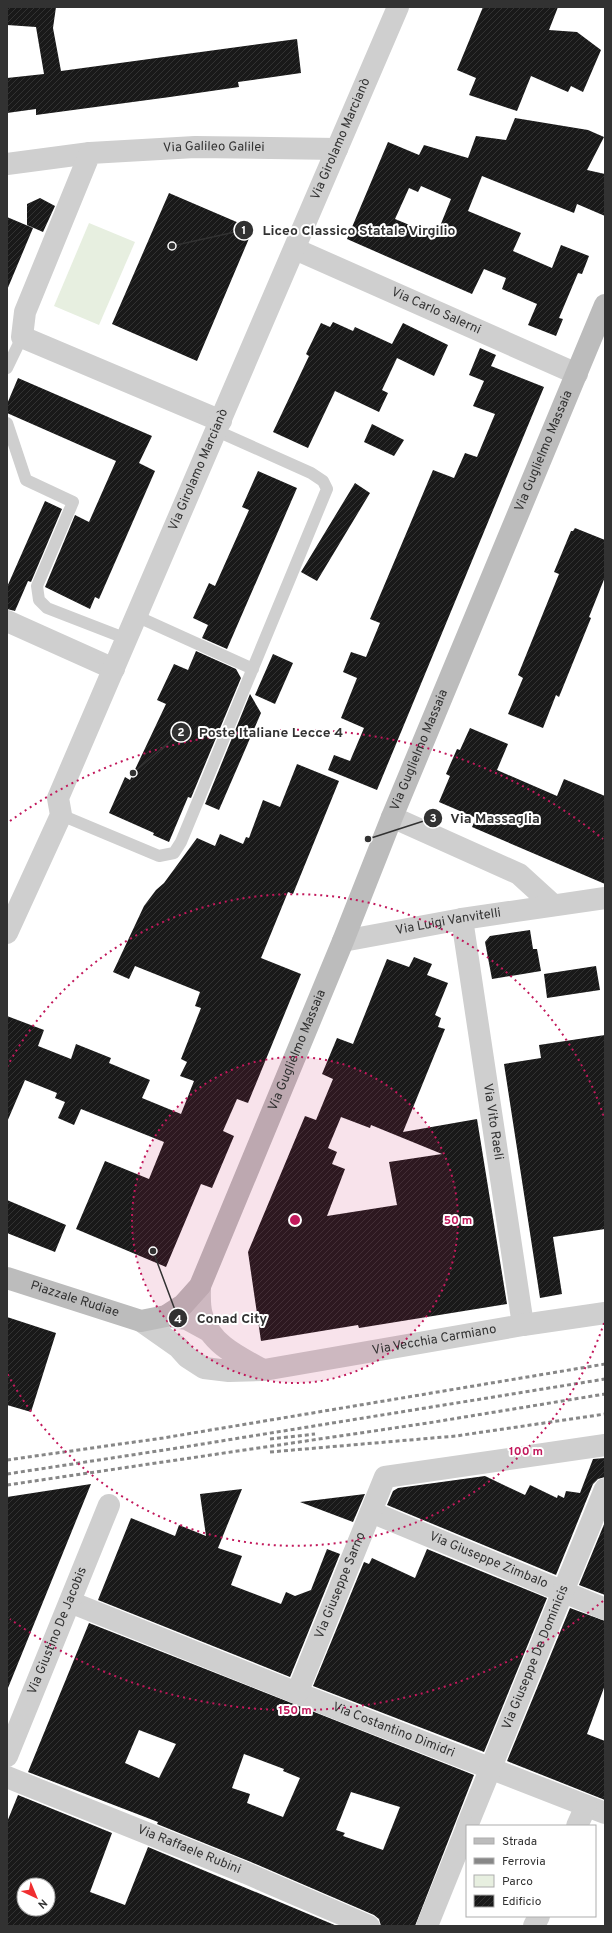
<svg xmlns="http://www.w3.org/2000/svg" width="612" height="1933" font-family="Overpass,sans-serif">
<defs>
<pattern id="building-hatch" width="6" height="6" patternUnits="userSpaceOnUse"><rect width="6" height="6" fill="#191919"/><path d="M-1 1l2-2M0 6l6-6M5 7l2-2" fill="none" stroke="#323232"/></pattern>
</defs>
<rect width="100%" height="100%" fill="#fff"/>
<!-- park -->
<path fill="#e7efe0" d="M 89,223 L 135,242 L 99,325 L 54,306 Z"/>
<!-- building -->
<path fill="url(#building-hatch)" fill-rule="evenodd" d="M 7,7 L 56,7 L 53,28 L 61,71 L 297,39 L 301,73 L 238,82 L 239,87 L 170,97 L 36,115 L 36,109 L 7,113 L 7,78 L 44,74 L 36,27 L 7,25 Z
M 483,7 L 558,7 L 549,30 L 577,32 L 601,50 L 583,92 L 571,86 L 568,92 L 531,76 L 517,111 L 469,95 L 476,78 L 457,70 Z
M 515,118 L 588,130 L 604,137 L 587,170 L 605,174 L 605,216 L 577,204 L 574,213 L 482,176 L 468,211 L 521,233 L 513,251 L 552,268 L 561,245 L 589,256 L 582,274 L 578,273 L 559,318 L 563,319 L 556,336 L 528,325 L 537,304 L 502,289 L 506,278 L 484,269 L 472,294 L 347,239 L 388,142 L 419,155 L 424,145 L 468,158 L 476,136 L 506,140 ZM 421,186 L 451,199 L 436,236 L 395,219 L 409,188 L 418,192 Z
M 169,193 L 253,229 L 197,361 L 112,324 Z
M 40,198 L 55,206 L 43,232 L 27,225 L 27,204 Z
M 7,217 L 33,228 L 7,290 Z
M 333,322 L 353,331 L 355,327 L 392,344 L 403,323 L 448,345 L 434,376 L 397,358 L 382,390 L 388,393 L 379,412 L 335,391 L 308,448 L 273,432 L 309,356 L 306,354 L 321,323 L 330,327 Z
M 480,348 L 496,355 L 491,366 L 544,387 L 377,790 L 328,770 L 334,755 L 350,761 L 364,728 L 341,718 L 357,678 L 343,672 L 351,652 L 366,657 L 380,623 L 370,619 L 433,470 L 454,478 L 465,453 L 477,457 L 495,414 L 473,406 L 484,381 L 469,375 Z
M 18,378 L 152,436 L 139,463 L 155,471 L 99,599 L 95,597 L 90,609 L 45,587 L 75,515 L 89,522 L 116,461 L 7,413 L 7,404 Z
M 372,424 L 404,440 L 394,456 L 364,442 Z
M 258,471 L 297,488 L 227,649 L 202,638 L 208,625 L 193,618 L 209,583 L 215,586 L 249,510 L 242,507 Z
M 355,483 L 370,493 L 317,581 L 301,572 Z
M 45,501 L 62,509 L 31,582 L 28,581 L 15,611 L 7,609 L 7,587 Z
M 575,528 L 605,540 L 605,577 L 589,617 L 591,618 L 559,697 L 556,695 L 543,728 L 508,714 L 523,678 L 518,675 L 559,574 L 554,572 L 571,531 L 573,531 Z
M 196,651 L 236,669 L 241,678 L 191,798 L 188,797 L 169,842 L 153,835 L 154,833 L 109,813 L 125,777 L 130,780 L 166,704 L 157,700 L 174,664 L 188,670 Z
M 273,654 L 293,663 L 275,704 L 255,695 Z
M 250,694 L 261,713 L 219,810 L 205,804 Z
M 470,728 L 508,744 L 497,770 L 557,796 L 564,779 L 605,796 L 605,884 L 472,827 L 476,818 L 439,802 L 450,776 L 446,774 L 457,749 L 460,750 Z
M 297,764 L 339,781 L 293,894 L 288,892 L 261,958 L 301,974 L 248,1103 L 237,1099 L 223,1131 L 234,1136 L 212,1188 L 201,1184 L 166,1267 L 76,1229 L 105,1161 L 149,1179 L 164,1142 L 81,1109 L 74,1125 L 58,1118 L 65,1102 L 55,1098 L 57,1093 L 25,1080 L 7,1122 L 7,1016 L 44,1030 L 38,1046 L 71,1059 L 76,1044 L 111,1058 L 109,1063 L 150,1080 L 142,1098 L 181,1114 L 194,1081 L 180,1076 L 187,1062 L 181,1059 L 201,1008 L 195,1006 L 200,992 L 135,966 L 129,979 L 113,972 L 144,906 L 156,890 L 164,883 L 197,838 L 215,846 L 220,834 L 243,844 L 246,837 L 249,838 L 263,800 L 280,807 Z
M 530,930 L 533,949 L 537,949 L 541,971 L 492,979 L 485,942 L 490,936 Z
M 414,957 L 432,964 L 427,975 L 448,983 L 435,1015 L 441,1018 L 438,1027 L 445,1029 L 403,1132 L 477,1119 L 507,1304 L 359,1328 L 358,1325 L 261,1341 L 248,1252 L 305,1116 L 316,1120 L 333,1079 L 322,1074 L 337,1038 L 353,1044 L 387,959 L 409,967 ZM 341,1117 L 370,1128 L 371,1125 L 442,1154 L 389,1162 L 397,1205 L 327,1216 L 345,1169 L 332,1164 L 337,1152 L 328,1148 Z
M 596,966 L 600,990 L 547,998 L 544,974 Z
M 605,1035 L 605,1229 L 553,1237 L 562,1294 L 540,1298 L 504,1064 L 541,1058 L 539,1045 Z
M 7,1200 L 66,1225 L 55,1252 L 7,1233 Z
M 7,1317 L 56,1333 L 31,1412 L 7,1405 Z
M 605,1458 L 605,1477 L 598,1479 L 593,1484 L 556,1575 L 387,1505 L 393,1491 L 398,1488 L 485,1476 L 525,1495 L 530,1485 L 557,1498 L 558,1495 L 564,1498 L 566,1491 L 580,1493 L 593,1459 Z
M 91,1484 L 8,1688 L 7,1688 L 7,1497 Z
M 242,1489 L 218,1548 L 242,1556 L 231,1585 L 281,1604 L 286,1592 L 295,1596 L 311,1590 L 327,1549 L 340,1554 L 290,1677 L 98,1600 L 131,1518 L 175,1536 L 179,1525 L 206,1536 L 200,1494 Z
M 365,1494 L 353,1522 L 300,1502 Z
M 605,1522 L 605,1595 L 579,1585 Z
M 427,1549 L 547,1598 L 484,1752 L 313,1686 L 364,1562 L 369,1564 L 372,1558 L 415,1578 Z
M 570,1608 L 605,1621 L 605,1685 L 587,1734 L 605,1741 L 605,1800 L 507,1761 Z
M 89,1623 L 474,1775 L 415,1926 L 381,1926 L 379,1919 L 374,1915 L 251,1862 L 157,1824 L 158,1822 L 28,1772 ZM 139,1730 L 176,1744 L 159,1778 L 125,1763 ZM 244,1754 L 284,1769 L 283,1771 L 300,1778 L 283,1817 L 247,1803 L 250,1794 L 232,1788 ZM 351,1792 L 400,1807 L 383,1850 L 343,1836 L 345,1833 L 336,1830 Z
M 18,1795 L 112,1833 L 90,1892 L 125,1905 L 148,1847 L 337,1926 L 7,1926 L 7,1822 ZM 24,1885 L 48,1885 L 48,1909 L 24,1909 Z"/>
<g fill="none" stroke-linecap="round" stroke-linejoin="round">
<!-- service -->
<path stroke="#cfcfcf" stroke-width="12" d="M 7,368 L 22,337
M 7,423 L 26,480 L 73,502 L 37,586 L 39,600 L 47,608 L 127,639
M 136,616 L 253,669
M 61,815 L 159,856 L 174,853 L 181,842 L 327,489 L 323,481 L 311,473 L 217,431"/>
<!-- minor -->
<g stroke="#cfcfcf" stroke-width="22">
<path d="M 7,164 L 90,153"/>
<path id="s1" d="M 295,249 L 577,374"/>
<path id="s2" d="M 221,421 L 22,337 L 25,312 L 90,153 L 195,147 L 337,149"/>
<path d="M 7,621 L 114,669"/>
<path d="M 392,817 L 519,874 L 553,905"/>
<path id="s3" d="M 462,919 L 523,1325"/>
<path id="s4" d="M 7,933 L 61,815 L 58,798 L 398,7"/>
<path id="s5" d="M 343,941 L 462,919 L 605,898"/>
<path d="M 200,1286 C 200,1295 199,1306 202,1315 C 209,1343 239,1357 263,1370"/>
<path d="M 166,1316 L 187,1319 L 209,1331"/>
<path id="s6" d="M 141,1321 L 178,1347 L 187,1357 L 204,1368 L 229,1371 L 264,1370 L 523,1325 L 605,1313"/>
<path id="s7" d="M 371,1512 L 605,1609"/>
<path id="s8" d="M 70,1602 L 297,1693 L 605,1813"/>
<path id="s9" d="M 297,1693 L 385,1477 L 605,1445"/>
<path id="s10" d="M 7,1756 L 109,1505"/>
<path id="s11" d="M 7,1777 L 246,1873 L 369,1926"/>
<path id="s12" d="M 467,1826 L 605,1489"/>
<path d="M 577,1826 L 586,1806"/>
<path d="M 427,1926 L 467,1827"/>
<path d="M 534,1926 L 539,1916"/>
</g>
<!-- secondary -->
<path stroke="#bcbcbc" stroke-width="22" id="s13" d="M 7,1278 L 141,1321 L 166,1316 L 183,1305 L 200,1286 L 343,941 L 392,817 L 605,305"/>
<!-- rail -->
<path stroke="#878787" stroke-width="3" stroke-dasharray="4 3" stroke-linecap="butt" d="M 270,1439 L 315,1434
M 270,1452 L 456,1436 L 605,1414
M 7,1460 L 163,1438 L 605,1364
M 7,1474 L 184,1447 L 605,1379
M 7,1485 L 428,1423 L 605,1394"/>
</g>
<!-- distance rings -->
<circle cx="295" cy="1220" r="163" fill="#c2185b" fill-opacity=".12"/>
<g fill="none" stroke="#c2185b" stroke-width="2" stroke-dasharray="2 4">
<circle cx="295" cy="1220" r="163"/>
<path d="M604 1323A326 326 0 0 1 7 1373M7 1067A326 326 0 0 1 604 1117"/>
<path d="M603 1601A490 490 0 0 1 10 1619M10 821A490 490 0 0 1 603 839"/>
</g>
<g text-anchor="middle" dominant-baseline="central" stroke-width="4" stroke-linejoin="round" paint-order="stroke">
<!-- street labels -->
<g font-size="13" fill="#323232" stroke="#fff">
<text stroke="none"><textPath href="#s4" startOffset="864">Via Girolamo Marcianò</textPath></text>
<text stroke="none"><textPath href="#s2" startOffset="537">Via Galileo Galilei</textPath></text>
<text stroke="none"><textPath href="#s1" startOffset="154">Via Carlo Salerni</textPath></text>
<text stroke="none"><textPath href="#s13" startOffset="1115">Via Guglielmo Massaia</textPath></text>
<text stroke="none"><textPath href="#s4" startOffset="504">Via Girolamo Marcianò</textPath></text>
<text stroke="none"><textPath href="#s13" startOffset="791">Via Guglielmo Massaia</textPath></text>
<text stroke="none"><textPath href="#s5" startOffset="107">Via Luigi Vanvitelli</textPath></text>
<text stroke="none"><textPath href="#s13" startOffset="467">Via Guglielmo Massaia</textPath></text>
<text stroke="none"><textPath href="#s3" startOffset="205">Via Vito Raeli</textPath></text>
<text stroke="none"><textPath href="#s13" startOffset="71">Piazzale Rudiae</textPath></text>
<text stroke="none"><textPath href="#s6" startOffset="312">Via Vecchia Carmiano</textPath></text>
<text stroke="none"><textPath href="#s7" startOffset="127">Via Giuseppe Zimbalo</textPath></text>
<text stroke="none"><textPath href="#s9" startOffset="116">Via Giuseppe Sarno</textPath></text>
<text stroke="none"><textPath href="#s10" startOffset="135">Via Giustino De Jacobis</textPath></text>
<text stroke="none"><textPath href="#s12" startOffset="182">Via Giuseppe De Dominicis</textPath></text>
<text stroke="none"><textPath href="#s8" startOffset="348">Via Costantino Dimidri</textPath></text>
<text stroke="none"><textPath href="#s11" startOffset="196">Via Raffaele Rubini</textPath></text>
</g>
</g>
<circle cx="295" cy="1220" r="6" fill="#c2185b" stroke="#fff" stroke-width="2"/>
<g font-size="12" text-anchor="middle" font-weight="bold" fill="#c2185b" stroke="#fff" stroke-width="4" stroke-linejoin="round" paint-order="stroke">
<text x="458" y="1224">50 m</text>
<text x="526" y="1455">100 m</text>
<text x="295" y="1714">150 m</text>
</g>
<!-- callouts -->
<path fill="none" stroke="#323232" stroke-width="1.5" d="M172 246L244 230M133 773L181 732M368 839L433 818M153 1251L178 1318"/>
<g fill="#323232" stroke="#fff" stroke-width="1.5">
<circle cx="172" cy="246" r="4"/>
<circle cx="133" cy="773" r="4"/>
<circle cx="368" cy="839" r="4"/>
<circle cx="153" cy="1251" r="4"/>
<circle cx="244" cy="230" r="10"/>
<circle cx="181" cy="732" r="10"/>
<circle cx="433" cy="818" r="10"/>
<circle cx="178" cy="1318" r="10"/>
</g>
<g font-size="12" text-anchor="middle" font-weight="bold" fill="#fff">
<text x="244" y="234">1</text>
<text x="181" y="736">2</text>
<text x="433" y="822">3</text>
<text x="178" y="1323">4</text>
</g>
<g font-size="14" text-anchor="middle" font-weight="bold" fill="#323232" stroke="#fff" stroke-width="4" stroke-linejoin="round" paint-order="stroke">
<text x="359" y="235">Liceo Classico Statale Virgilio</text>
<text x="271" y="737">Poste Italiane Lecce 4</text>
<text x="495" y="823">Via Massaglia</text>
<text x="232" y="1323">Conad City</text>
</g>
<!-- border -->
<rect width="612" height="1933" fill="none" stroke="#323232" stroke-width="16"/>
<!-- legend -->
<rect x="466" y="1825" width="130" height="92" fill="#ffffff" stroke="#adadad"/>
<rect x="474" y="1838" width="20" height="6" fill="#bcbcbc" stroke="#adadad"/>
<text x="502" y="1845" font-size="12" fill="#323232">Strada</text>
<rect x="474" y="1858" width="20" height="6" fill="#878787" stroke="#adadad"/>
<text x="502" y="1865" font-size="12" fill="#323232">Ferrovia</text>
<rect x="474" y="1875" width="20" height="12" fill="#e7efe0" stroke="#adadad"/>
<text x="502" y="1885" font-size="12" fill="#323232">Parco</text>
<rect x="474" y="1895" width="20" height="12" fill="url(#building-hatch)" stroke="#adadad"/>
<text x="502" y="1905" font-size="12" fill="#323232">Edificio</text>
<!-- north arrow -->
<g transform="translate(36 1897) rotate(136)"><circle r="19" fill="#ffffff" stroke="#adadad"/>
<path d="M0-3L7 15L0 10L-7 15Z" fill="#f02e30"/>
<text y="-6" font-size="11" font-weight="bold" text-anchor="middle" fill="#323232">N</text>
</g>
</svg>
